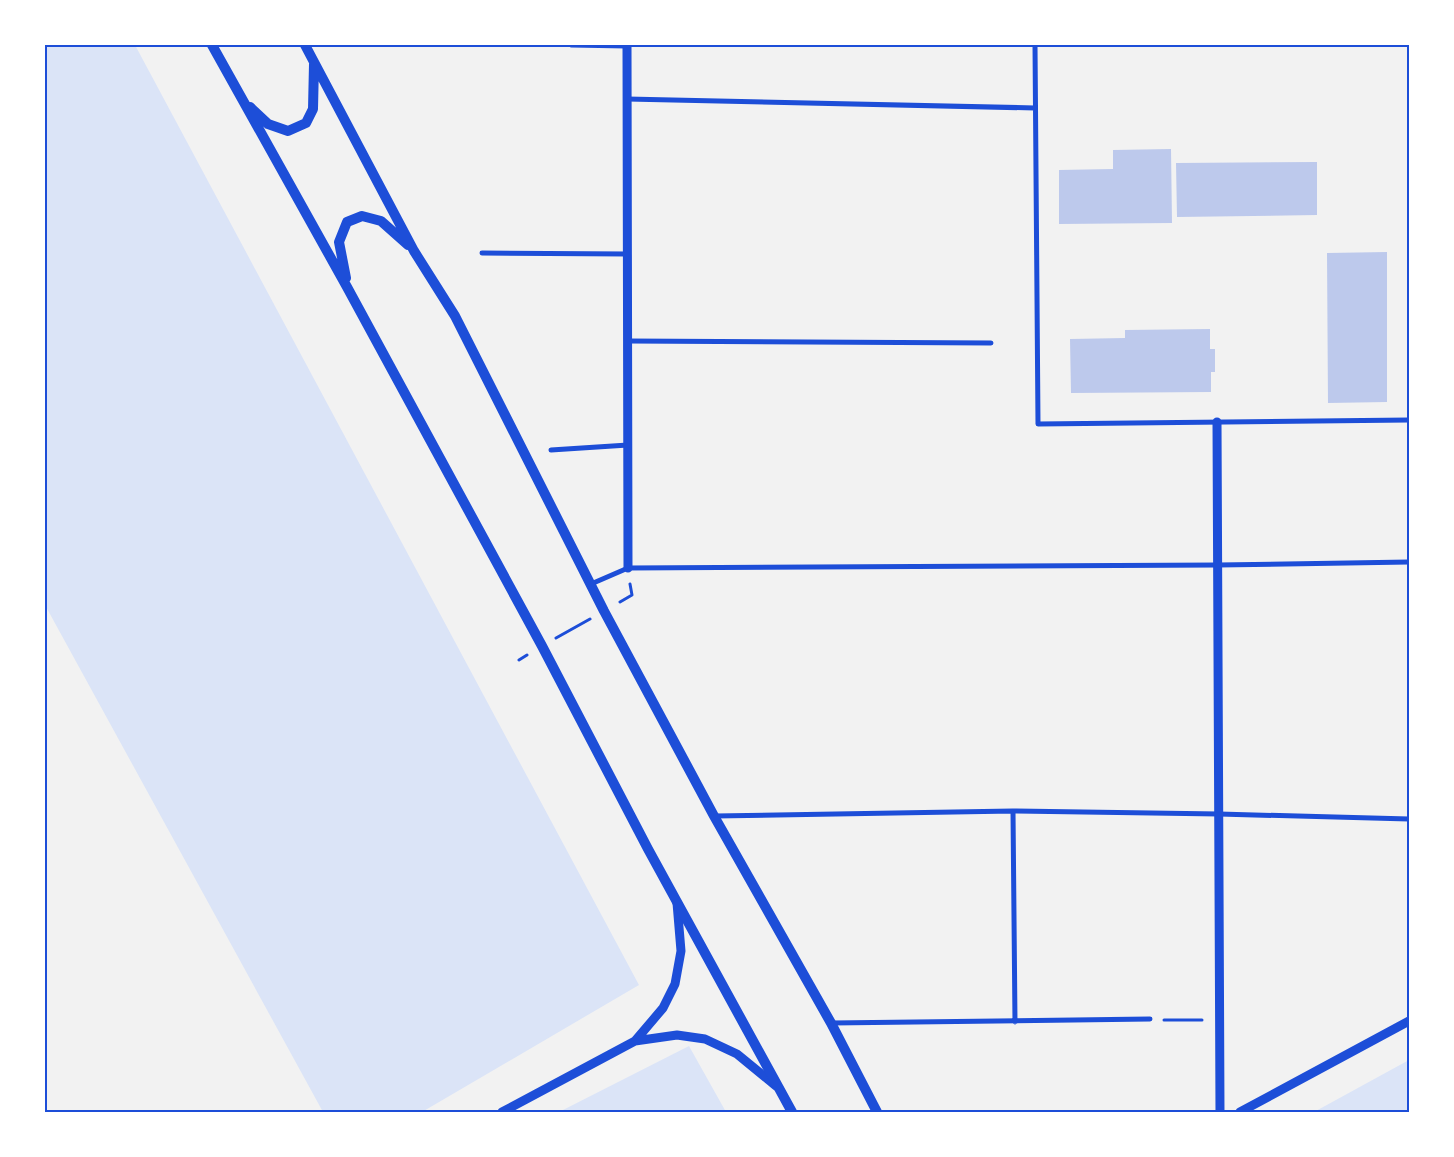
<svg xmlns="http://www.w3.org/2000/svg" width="1454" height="1157" font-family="'Alegreya Sans',sans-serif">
<rect width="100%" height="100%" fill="#f2f2f2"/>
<!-- green -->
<path fill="#dbe4f7" d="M 45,45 L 135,45 L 639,985 L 422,1112 L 323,1112 L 45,605 Z
M 689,1046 L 726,1112 L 559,1112 Z
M 1409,1060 L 1409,1112 L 1314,1112 Z"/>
<!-- building -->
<path fill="#bdc9ec" d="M 1171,149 L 1172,223 L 1059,224 L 1059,170 L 1113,169 L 1113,150 Z
M 1317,162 L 1317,215 L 1177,217 L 1176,163 Z
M 1387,252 L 1387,402 L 1328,403 L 1327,253 Z
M 1210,329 L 1210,349 L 1215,349 L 1215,372 L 1211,372 L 1211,392 L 1071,393 L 1070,339 L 1125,338 L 1125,330 Z"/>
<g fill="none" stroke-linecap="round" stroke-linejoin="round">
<!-- path -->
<path stroke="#1d4ed8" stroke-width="3" d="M 620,602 L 632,595 L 630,584
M 556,638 L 590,619
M 519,660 L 527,655
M 1164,1020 L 1202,1020"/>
<!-- minor -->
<path stroke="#1d4ed8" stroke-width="5" d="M 571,45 L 627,46
M 1035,45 L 1038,424 L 1409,420
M 627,99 L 1035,108
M 482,253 L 627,254
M 628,341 L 991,343
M 551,450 L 628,445
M 591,584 L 628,568 L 1218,565 L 1409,562
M 1013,811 L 1015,1022
M 715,816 L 1013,811 L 1219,814 L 1409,819
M 832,1023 L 1150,1019"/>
<!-- tertiary -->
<path stroke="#1d4ed8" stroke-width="9" d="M 627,45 L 628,568
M 1217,422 L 1220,1112
M 635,1041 L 677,1035 L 705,1039 L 737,1054 L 776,1086
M 502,1112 L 635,1041 L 663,1008 L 675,984 L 681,951 L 677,903
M 1240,1112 L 1409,1021"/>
<!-- secondary -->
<path stroke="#1d4ed8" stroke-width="10" d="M 212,45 L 347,287 L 542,646 L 648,849 L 792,1112
M 305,45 L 414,251 L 455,316 L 604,611 L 714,816 L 831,1023 L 877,1112
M 250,107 L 268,124 L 288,131 L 306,123 L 313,109 L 314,64
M 346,278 L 339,242 L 347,222 L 362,216 L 381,221 L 408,245"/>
</g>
<!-- border -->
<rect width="1454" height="1157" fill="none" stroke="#ffffff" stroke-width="92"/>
<rect x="46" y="46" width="1362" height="1065" fill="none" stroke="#1d4ed8" stroke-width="2"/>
</svg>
